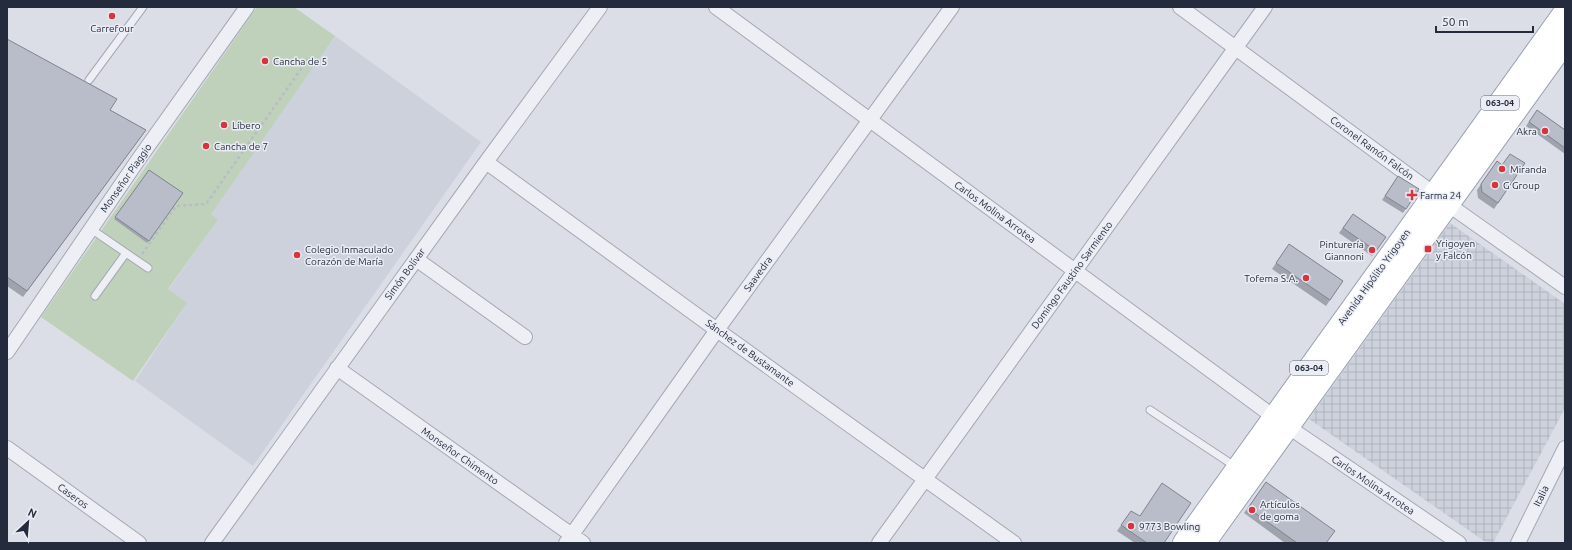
<svg xmlns="http://www.w3.org/2000/svg" width="1572" height="550" font-family="Ubuntu,sans-serif">
<defs>
<pattern id="industrial-grid" width="8" height="8" patternUnits="userSpaceOnUse"><rect width="8" height="8" fill="#ccd1dc"/><path d="M0 4h8M4 0v8" fill="none" stroke="#afb4be"/></pattern>
</defs>
<rect width="100%" height="100%" fill="#dbdee6"/>
<!-- built -->
<path fill="#ccd1dc" d="M 335,36 L 481,142 L 253,466 L 135,381 L 187,303 L 168,290 L 218,220 L 210,214 Z"/>
<!-- industrial -->
<path fill="url(#industrial-grid)" d="M 1450,223 L 1565,304 L 1565,408 L 1493,543 L 1487,543 L 1309,419 Z"/>
<!-- pitch -->
<path fill="#bfd1bb" d="M 257,7 L 294,7 L 335,36 L 211,214 L 218,220 L 168,289 L 187,303 L 133,381 L 41,317 Z"/>
<g fill="none" stroke-linecap="round" stroke-linejoin="round">
<defs>
<path id="lane" d="M 89,80 L 143,7
M 91,229 L 148,268
M 95,296 L 126,253
M 1150,410 L 1236,467"/>
<path id="street" d="M 716,7 L 1274,417
M 1180,7 L 1449,205 L 1565,287
M 486,162 L 717,330 L 1014,543
M 416,259 L 525,337
M 7,352 L 138,160 L 247,7
M 337,368 L 583,543
M 1287,426 L 1459,543
M 7,448 L 139,543
M 212,543 L 486,162 L 600,7
M 566,543 L 717,330 L 952,7
M 879,543 L 1265,7
M 1518,543 L 1565,448"/>
<path id="primary" d="M 1184,543 L 1565,12
M 1204,543 L 1565,42"/>
</defs>
<!-- lane casing -->
<use href="#lane" stroke="#a4a8b3" stroke-width="9"/>
<!-- street casing -->
<use href="#street" stroke="#a4a8b3" stroke-width="16"/>
<!-- primary casing -->
<use href="#primary" stroke="#99a1b3" stroke-width="24"/>
<!-- path -->
<path stroke="#b9bcc5" stroke-width="2.5" stroke-dasharray="3 3" stroke-linecap="butt" d="M 142,254 L 176,206 L 206,204 L 308,59"/>
<!-- lane -->
<use href="#lane" stroke="#edeff5" stroke-width="7"/>
<!-- street -->
<use href="#street" stroke="#edeff5" stroke-width="14"/>
<!-- primary -->
<use href="#primary" stroke="#fff" stroke-width="22"/>
</g>
<!-- wall -->
<path fill="#9ea3ad" d="M 7,39 L 110,110 L 146,130 L 23,297 L 7,286 Z
M 1537,110 L 1565,130 L 1565,154 L 1526,126 Z
M 1497,161 L 1502,165 L 1525,163 L 1494,209 L 1478,198 L 1477,190 Z
M 149,170 L 183,193 L 147,243 L 114,219 Z
M 1398,176 L 1419,189 L 1403,213 L 1382,200 Z
M 1353,214 L 1386,237 L 1372,256 L 1339,233 Z
M 1289,244 L 1343,281 L 1326,306 L 1272,269 Z
M 1266,482 L 1326,543 L 1285,543 L 1244,513 Z
M 1131,511 L 1164,543 L 1135,543 L 1117,531 Z"/>
<!-- building -->
<path fill="#b8bdc9" stroke="#81848d" d="M 7,39 L 117,99 L 110,110 L 146,130 L 27,291 L 7,277 Z
M 1537,110 L 1565,130 L 1565,148 L 1529,122 Z
M 1510,154 L 1525,163 L 1498,203 L 1482,192 L 1481,184 L 1497,161 L 1502,165 Z
M 149,170 L 183,193 L 149,241 L 115,217 Z
M 1398,176 L 1419,189 L 1406,209 L 1385,196 Z
M 1353,214 L 1386,237 L 1376,251 L 1343,228 Z
M 1289,244 L 1343,281 L 1330,300 L 1276,263 Z
M 1266,482 L 1335,531 L 1326,543 L 1297,543 L 1248,508 Z
M 1162,483 L 1191,503 L 1164,543 L 1147,543 L 1121,525 L 1131,511 L 1140,516 Z"/>
<!-- markers -->
<g fill="#d7343e" stroke="#eaedf4" stroke-width="1.5">
<circle cx="112" cy="16" r="4"/>
<circle cx="265" cy="61" r="4"/>
<circle cx="224" cy="125" r="4"/>
<circle cx="1545" cy="131" r="4"/>
<circle cx="206" cy="146" r="4"/>
<circle cx="1502" cy="169" r="4"/>
<circle cx="1495" cy="185" r="4"/>
<path d="M1410 189h4v4h4v4h-4v4h-4v-4h-4v-4h4z"/>
<rect x="1424" y="245" width="8" height="8" rx="2"/>
<circle cx="1372" cy="250" r="4"/>
<circle cx="297" cy="255" r="4"/>
<circle cx="1306" cy="278" r="4"/>
<circle cx="1252" cy="510" r="4"/>
<circle cx="1131" cy="526" r="4"/>
</g>
<g text-anchor="middle" dominant-baseline="central" stroke-width="3" stroke-linejoin="round" paint-order="stroke">
<!-- shield labels -->
<g fill="#eaedf4" stroke="#5f6574" stroke-width="1">
<rect x="1481" y="96" width="38" height="14" rx="3"/>
<rect x="1290" y="361" width="38" height="14" rx="3"/>
</g>
<g font-size="9" font-weight="bold" fill="#242b3d">
<text x="1500" y="103">063-04</text>
<text x="1309" y="368">063-04</text>
</g>
<!-- poi labels -->
<g font-size="10" fill="#242b3d" stroke="#eaedf4" text-anchor="start">
<text x="112" y="28" text-anchor="middle">Carrefour</text>
<text x="273" y="61">Cancha de 5</text>
<text x="232" y="125">Líbero</text>
<text x="1537" y="131" text-anchor="end">Akra</text>
<text x="214" y="146">Cancha de 7</text>
<text x="1510" y="169">Miranda</text>
<text x="1503" y="185">G Group</text>
<text x="1420" y="195">Farma 24</text>
<text x="1436" y="243">Yrigoyen<tspan x="1436" dy="12">y Falcón</tspan></text>
<text x="1364" y="244" text-anchor="end">Pinturería<tspan x="1364" dy="12">Giannoni</tspan></text>
<text x="305" y="249">Colegio Inmaculado<tspan x="305" dy="12">Corazón de María</tspan></text>
<text x="1298" y="278" text-anchor="end">Tofema S.A.</text>
<text x="1260" y="504">Artículos<tspan x="1260" dy="12">de goma</tspan></text>
<text x="1139" y="526">9773 Bowling</text>
</g>
<!-- street labels -->
<g font-size="10" fill="#242b3d" stroke="#eaedf4">
<text transform="translate(1372 148) rotate(36)">Coronel Ramón Falcón</text>
<text transform="translate(126 178) rotate(-55)">Monseñor Piaggio</text>
<text transform="translate(995 212) rotate(36)">Carlos Molina Arrotea</text>
<text transform="translate(405 274) rotate(-54)">Simón Bolívar</text>
<text transform="translate(758 274) rotate(-54)">Saavedra</text>
<text transform="translate(1072 275) rotate(-54)">Domingo Faustino Sarmiento</text>
<text transform="translate(1374 277) rotate(-54)">Avenida Hipólito Yrigoyen</text>
<text transform="translate(750 353) rotate(36)">Sánchez de Bustamante</text>
<text transform="translate(460 456) rotate(35)">Monseñor Chimento</text>
<text transform="translate(1373 485) rotate(34)">Carlos Molina Arrotea</text>
<text transform="translate(73 496) rotate(36)">Caseros</text>
<text transform="translate(1541 496) rotate(-64)">Italia</text>
</g>
</g>
<!-- border -->
<rect width="1572" height="550" fill="none" stroke="#242b3d" stroke-width="16"/>
<!-- north arrow -->
<g transform="translate(28 522) rotate(26)" stroke="#eaedf4" stroke-width="3" paint-order="stroke">
<path d="M0-3L7 15L0 10L-7 15Z" fill="#242b3d"/>
<text y="-6" font-size="11" font-weight="bold" text-anchor="middle" fill="#242b3d">N</text>
</g>
<!-- scale -->
<path d="M1436 26v6h97v-6" fill="none" stroke="#242b3d" stroke-width="2"/>
<text x="1442" y="26" font-size="12" fill="#242b3d" stroke="#eaedf4" stroke-width="3" paint-order="stroke">50 m</text>
</svg>
